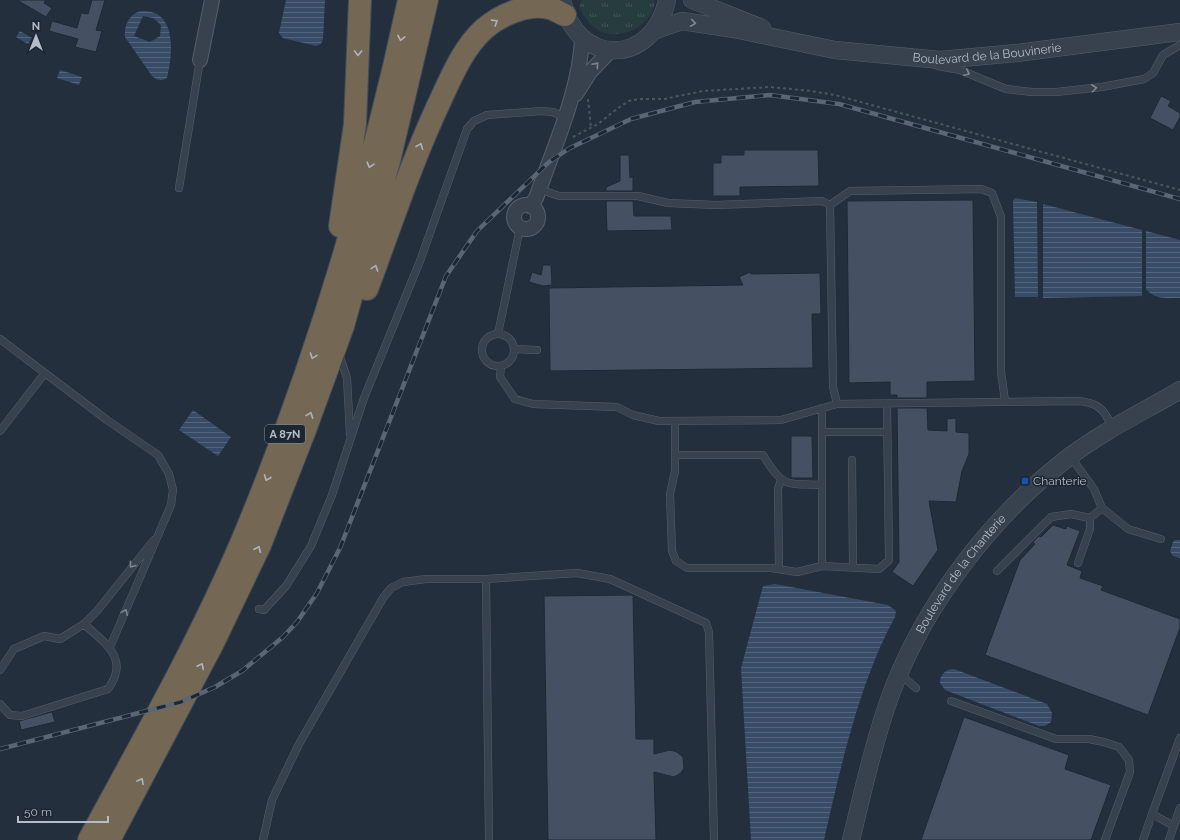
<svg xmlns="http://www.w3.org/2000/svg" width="1180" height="840" font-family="Raleway,sans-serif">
<defs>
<pattern id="grass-tufts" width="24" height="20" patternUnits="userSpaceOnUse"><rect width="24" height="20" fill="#263c3f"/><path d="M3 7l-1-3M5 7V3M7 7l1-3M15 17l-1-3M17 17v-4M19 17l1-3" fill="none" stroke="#435659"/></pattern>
<pattern id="water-rules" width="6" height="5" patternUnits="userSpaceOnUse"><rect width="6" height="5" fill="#394c67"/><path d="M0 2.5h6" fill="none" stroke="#53647b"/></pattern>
</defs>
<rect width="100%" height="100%" fill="#242f3e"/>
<!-- grass -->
<path fill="url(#grass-tufts)" d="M 582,0 L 655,0 C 654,23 626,39 605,33 C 592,29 585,18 579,8 Z"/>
<!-- water -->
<path fill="url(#water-rules)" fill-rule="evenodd" d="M 286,0 L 325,0 L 323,39 L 321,44 L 316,46 L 283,38 L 279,33 Z
M 141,11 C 177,9 173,53 167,78 C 162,81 157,81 152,76 L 125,37 C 124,25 129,14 141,11 ZM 143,16 L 153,18 L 161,25 L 160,36 L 150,42 L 134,36 Z
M 20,31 L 32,38 L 28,44 L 16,37 Z
M 60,70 L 82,77 L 79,85 L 57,78 Z
M 1015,198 L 1037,202 L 1038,297 L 1015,297 L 1013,201 Z
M 1043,204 L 1142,230 L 1142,296 L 1043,298 Z
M 1146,231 L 1180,240 L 1180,298 C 1167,298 1155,300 1146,289 Z
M 193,410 L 231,437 L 218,456 L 179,430 Z
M 1175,540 L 1180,540 L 1180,558 L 1173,556 L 1170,551 L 1173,542 Z
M 775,584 L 888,605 L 896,611 L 895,617 C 860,680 840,769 824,840 L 751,840 L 741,668 L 763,586 Z
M 954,669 L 1047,704 L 1052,713 L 1051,722 L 1045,726 L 1039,726 L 945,690 L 940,683 C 940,674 946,669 954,669 Z"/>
<!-- building -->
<path fill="#455162" stroke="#1f2835" d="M 17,0 L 46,0 L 44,3 L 52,8 L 46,17 Z
M 92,0 L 105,0 L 96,30 L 102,31 L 96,52 L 75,47 L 78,39 L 49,31 L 52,21 L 77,28 L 81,13 L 88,14 Z
M 1161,96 L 1171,101 L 1168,106 L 1180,113 L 1180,117 L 1173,130 L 1150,118 Z
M 744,150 L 818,150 L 819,186 L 740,187 L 740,196 L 713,196 L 713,163 L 721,163 L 721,155 L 744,155 Z
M 620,155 L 629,155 L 630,178 L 633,176 L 633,191 L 606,191 L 606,187 L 620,181 Z
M 973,200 L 975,381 L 927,382 L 927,398 L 897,398 L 897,395 L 890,395 L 890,382 L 849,383 L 847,201 Z
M 606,201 L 633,201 L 634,216 L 671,216 L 672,230 L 607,231 Z
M 543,265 L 551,265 L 552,285 L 543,286 L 529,282 L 532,272 L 541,275 Z
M 750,272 L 751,274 L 820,273 L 821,314 L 812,314 L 813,368 L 550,371 L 549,288 L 743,285 L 739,277 Z
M 897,408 L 927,408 L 928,430 L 947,431 L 947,419 L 956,418 L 956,432 L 969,433 L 969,454 L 962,471 L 956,502 L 929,501 L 938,550 L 913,586 L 892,572 L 899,562 Z
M 791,436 L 812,436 L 813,478 L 791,478 Z
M 1053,525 L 1066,529 L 1067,526 L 1080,531 L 1067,565 L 1082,571 L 1080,578 L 1103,586 L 1101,590 L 1180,619 L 1180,628 L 1148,715 L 985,655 L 1020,560 L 1035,544 L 1033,542 L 1039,536 L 1041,537 Z
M 633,595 L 636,739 L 654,739 L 654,754 L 670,750 L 677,752 L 683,757 L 684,768 L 681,773 L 674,777 L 654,772 L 656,840 L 548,840 L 544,596 Z
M 52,712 L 55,722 L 21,730 L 19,721 Z
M 964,717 L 1069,755 L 1065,769 L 1111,785 L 1091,840 L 921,840 Z"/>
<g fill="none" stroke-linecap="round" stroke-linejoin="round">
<defs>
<path id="service" d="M 938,66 L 960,70 L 1006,89 L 1032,92 L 1056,92 L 1102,87 L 1144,79 L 1153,73 L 1163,55 L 1180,45
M 179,188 L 200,60
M 539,189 L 559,196 L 638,196 L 668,203 L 716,205 L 822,201 L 830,205 L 833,387 L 837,404
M 830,205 L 850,191 L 981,189 L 992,193 L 1001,217 L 1001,372 L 1005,401
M 498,334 L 520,228
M482 350a16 16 0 1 1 32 0a16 16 0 1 1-32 0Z
M 0,339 L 107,420 L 158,455 L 169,474 L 173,490 L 171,505 L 110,647
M 514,349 L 537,350
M 339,354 L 347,378 L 350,434
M 501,366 L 500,377 L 515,399 L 533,404 L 617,407 L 633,415 L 659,421 L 781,420 L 837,404 L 1076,401 C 1098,402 1104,409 1113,428
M 822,408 L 822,566 L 879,569 L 889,560 L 887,404
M 675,421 L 675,471 L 670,494 L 672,551 L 676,561 L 687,568 L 771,568 L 797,572 L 822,566
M 0,431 L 45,373
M 822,432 L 887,432
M 675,455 L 763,455 C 784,489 785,483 822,485
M 852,460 L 853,568
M 1102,508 L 1128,529 L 1161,539
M 1078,563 L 1090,529 L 1090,518
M 779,569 L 778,489 L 781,480
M 997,571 L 1051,517 L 1071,514 L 1090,518 L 1102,508 L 1094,489 L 1070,456
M 486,579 L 489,840
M 259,609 L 264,610 L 286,586 L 311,546 L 332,495 L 364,398 L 420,261 L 467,129 L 474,121 L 487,115 L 542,111 L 553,112 L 564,117
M 0,670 L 14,649 L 44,636 L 60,639 L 84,624 L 97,611 L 154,540
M 900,674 L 916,688
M 951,701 L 1056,739 L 1089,739 L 1104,742 L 1119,747 L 1129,760 L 1130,772 L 1105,840
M 0,704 L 10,715 L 22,716 L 108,689 C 130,659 106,644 84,624
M 1174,826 L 1152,814 L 1180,738
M 263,840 L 272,800 L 299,744 L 383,598 L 391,588 L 403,582 L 426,579 L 486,579 L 577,573 L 610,579 L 706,623 L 709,632 L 714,840
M 1143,840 L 1152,814
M 1169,840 L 1180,808"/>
<path id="minor" d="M 200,60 L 212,0
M 576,94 L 590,72 L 611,50
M514 217a12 12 0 1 1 24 0a12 12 0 1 1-24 0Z
M 530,206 L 536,198 C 553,150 580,90 582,39"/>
<g id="tertiary">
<path d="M 562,0 C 576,67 653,67 667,0"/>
<path d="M 692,0 L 762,28"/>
<path id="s1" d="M 656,30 L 682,21 L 734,29 L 835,50 L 940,60 L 1017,53 L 1180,32"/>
<path id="s2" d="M 851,840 C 863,791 874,741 891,694 C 925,603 992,516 1069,457 C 1103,431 1143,412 1180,390"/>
</g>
<path id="motorway" d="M 340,226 L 355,124 L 360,0
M 367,289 C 391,225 412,160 441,99 C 452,75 464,47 484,29 C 500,15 527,3 549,8 C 554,9 560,13 565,15
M 89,840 C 142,742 198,644 242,541 C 316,365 369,186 409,0
M 109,840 L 213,643 L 260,545 L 305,430 L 343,326 L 389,161 L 427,0"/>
</defs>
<!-- service casing -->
<use href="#service" stroke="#565f6c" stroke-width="8"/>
<!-- minor casing -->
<use href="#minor" stroke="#565f6c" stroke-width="16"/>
<!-- tertiary casing -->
<use href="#tertiary" stroke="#565f6c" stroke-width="18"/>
<!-- motorway casing -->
<use href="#motorway" stroke="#434c59" stroke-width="24"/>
<!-- path -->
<path stroke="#44595c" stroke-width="2" stroke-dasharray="3 3" stroke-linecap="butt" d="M 588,99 L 591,128
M 573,137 L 598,124 L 618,108 L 629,101 L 639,99 L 664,99 L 703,91 L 770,87 L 812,91 L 835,95 L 1180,190"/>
<!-- service -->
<use href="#service" stroke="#38414e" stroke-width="7"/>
<!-- minor -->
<use href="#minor" stroke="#38414e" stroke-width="14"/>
<!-- tertiary -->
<use href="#tertiary" stroke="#38414e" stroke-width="17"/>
<!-- motorway -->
<use href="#motorway" stroke="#746855" stroke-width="22"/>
<defs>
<path id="rail" d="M 0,749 L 181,702 L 215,687 L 242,671 L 283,637 L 297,622 L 317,593 L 340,548 L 446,276 L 477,231 L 549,162 L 570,148 L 631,119 L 695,102 L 770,95 L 839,104 L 1180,199"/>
</defs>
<!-- rail casing -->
<use href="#rail" stroke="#5a6575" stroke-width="4.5"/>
<!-- rail -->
<use href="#rail" stroke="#1d2633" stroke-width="3" stroke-dasharray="9" stroke-linecap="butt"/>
</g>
<!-- one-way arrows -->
<defs><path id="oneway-chevron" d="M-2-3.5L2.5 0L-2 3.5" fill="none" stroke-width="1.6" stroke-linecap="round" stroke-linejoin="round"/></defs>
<g stroke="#aeb4bd">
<use href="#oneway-chevron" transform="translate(495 22) rotate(-32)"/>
<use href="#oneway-chevron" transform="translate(401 38) rotate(102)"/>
<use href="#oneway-chevron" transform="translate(358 53) rotate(92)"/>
<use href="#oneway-chevron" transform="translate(420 146) rotate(-69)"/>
<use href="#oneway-chevron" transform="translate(370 165) rotate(106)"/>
<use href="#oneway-chevron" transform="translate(375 268) rotate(-70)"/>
<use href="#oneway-chevron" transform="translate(313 356) rotate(110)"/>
<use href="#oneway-chevron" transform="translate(310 415) rotate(-70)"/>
<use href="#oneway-chevron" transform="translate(267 478) rotate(112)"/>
<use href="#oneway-chevron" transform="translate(258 549) rotate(-65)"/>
<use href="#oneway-chevron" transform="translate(201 666) rotate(-63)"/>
<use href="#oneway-chevron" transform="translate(141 781) rotate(-61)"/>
</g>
<g stroke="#7c8592">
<use href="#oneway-chevron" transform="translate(693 23) rotate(8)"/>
<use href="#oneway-chevron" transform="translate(596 65) rotate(-49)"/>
<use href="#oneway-chevron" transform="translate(967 73) rotate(25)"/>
<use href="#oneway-chevron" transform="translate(1094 88) rotate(-7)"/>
<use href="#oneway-chevron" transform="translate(132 565) rotate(128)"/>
<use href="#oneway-chevron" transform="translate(125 612) rotate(-66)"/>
</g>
<!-- markers -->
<rect fill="#1a4fb4" stroke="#1d2633" stroke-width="1.5" x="1021" y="477" width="8" height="8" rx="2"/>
<g text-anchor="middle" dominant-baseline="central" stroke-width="3" stroke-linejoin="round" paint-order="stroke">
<!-- shield labels -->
<rect fill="#1d2633" stroke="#878f9c" stroke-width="1" x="265" y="425" width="40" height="18" rx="3"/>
<g font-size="11" font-weight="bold" fill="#b4bcc9">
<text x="285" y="434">A 87N</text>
</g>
<!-- street labels -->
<g font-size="12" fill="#b4bcc9" stroke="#1d2633">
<text stroke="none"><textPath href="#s1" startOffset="336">Boulevard de la Bouvinerie</textPath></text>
<text stroke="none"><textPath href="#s2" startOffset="291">Boulevard de la Chanterie</textPath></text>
</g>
<!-- poi labels -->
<g font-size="12" fill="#b4bcc9" stroke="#1d2633" text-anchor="start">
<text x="1033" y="481">Chanterie</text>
</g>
</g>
<!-- north arrow -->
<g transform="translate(36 36)" stroke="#1d2633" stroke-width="3" paint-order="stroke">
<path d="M0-3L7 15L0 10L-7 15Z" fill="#b4bcc9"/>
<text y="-6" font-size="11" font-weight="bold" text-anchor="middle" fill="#b4bcc9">N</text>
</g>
<!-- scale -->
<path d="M18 816v6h90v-6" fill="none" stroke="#b4bcc9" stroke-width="2"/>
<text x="24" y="816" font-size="12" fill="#b4bcc9" stroke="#1d2633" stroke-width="3" paint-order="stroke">50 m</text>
</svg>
